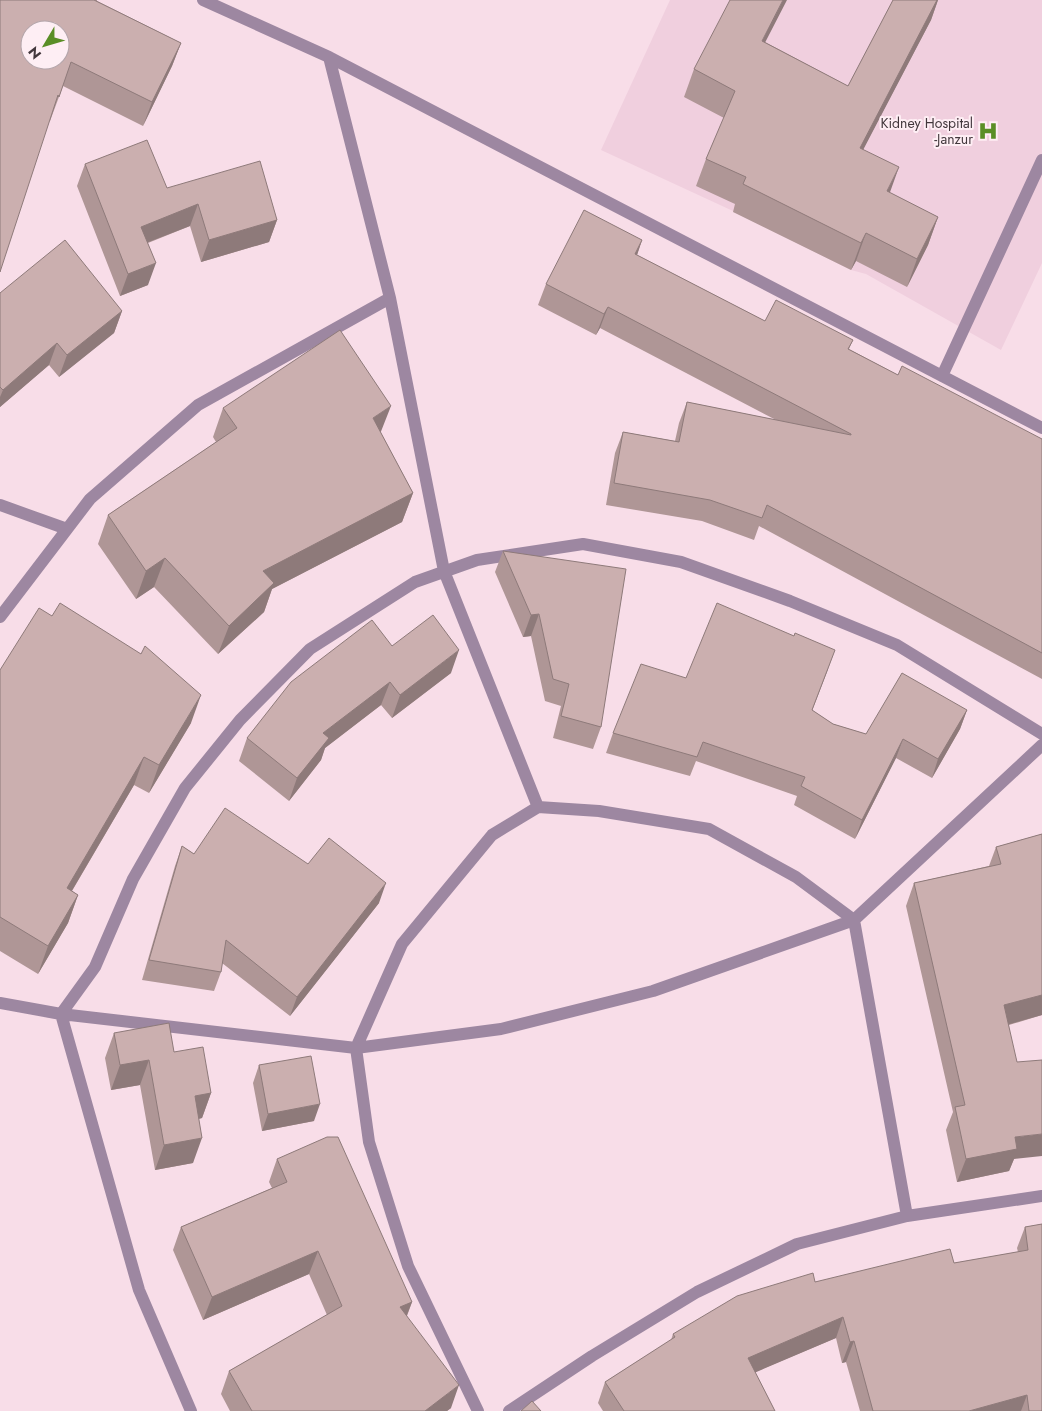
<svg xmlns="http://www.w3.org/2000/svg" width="1042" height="1411" font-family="Jost,sans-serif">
<rect width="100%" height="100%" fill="#f8dde8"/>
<!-- built -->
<path fill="#f0cfde" d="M 670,0 L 1042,0 L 1042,263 L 1001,350 L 866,274 L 851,270 L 733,211 L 601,150 Z"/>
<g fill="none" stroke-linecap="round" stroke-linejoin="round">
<!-- minor -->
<path stroke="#9d87a1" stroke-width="12" d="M 203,0 L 329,57 L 1042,428
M 329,57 L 390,298 L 444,571 L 538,807
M 942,376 L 1042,160
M 0,505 L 67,529
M 0,617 L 90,499 L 198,405 L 390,298
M 0,1003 L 61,1014 L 356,1048 L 501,1029 L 653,991 L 854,920 L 1042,745
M 191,1411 L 139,1290 L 61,1014 L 95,967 L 133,879 L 185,788 L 240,720 L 310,649 L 415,582 L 477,560 L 583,544 L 681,562 L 790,601 L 897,645 L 1042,734
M 478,1411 L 408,1266 L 369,1142 L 356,1048 L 402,944 L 492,835 L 538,807 L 599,811 L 709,829 L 796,877 L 854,920 L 907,1216
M 509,1411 L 592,1356 L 697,1292 L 797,1244 L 907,1216 L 1042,1196"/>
</g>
<!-- wall -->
<path fill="#af9696" d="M 0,0 L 97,0 L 97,1 L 181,43 L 172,66 L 143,126 L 63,86 L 50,121 Z
M 893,0 L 938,0 L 931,20 L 863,149 L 890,193 L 938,217 L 928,245 L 907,287 L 856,261 L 851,270 L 733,212 L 735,204 L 696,186 L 706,159 L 724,118 L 684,97 L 694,69 L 765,42 L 848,86 Z
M 85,164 L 167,188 L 277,220 L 269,242 L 201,262 L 190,226 L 148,243 L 148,285 L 120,296 L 77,186 Z
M 642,240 L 637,255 L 765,321 L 853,340 L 849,349 L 898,375 L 1042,439 L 1042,679 L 759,526 L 754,540 L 702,521 L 606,505 L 615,453 L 623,432 L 675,441 L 679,423 L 687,402 L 776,420 L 600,328 L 596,335 L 538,305 L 546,284 Z
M 0,293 L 122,311 L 114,333 L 59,377 L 49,365 L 0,407 Z
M 223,408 L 381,433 L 413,493 L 402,522 L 272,589 L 264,612 L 218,654 L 154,587 L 136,599 L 98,544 L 108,515 L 216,442 L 213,437 Z
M 503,551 L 601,727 L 593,749 L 553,738 L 561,706 L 545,701 L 531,636 L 523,637 L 495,572 Z
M 392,646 L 451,673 L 392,718 L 381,705 L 325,748 L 321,760 L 289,801 L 239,761 L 247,738 Z
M 828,669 L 812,710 L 833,724 L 866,734 L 967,710 L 960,729 L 932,778 L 896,758 L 855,839 L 794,805 L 797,796 L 696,761 L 690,776 L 606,753 L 613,733 L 686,678 Z
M 0,670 L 191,723 L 149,793 L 134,785 L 72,891 L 78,895 L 68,923 L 38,974 L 0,951 Z
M 1042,834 L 1042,1015 L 1009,1025 L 1014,1159 L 1009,1171 L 957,1182 L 946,1130 L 953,1112 L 906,906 L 914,883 L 989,866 L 996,847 Z
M 182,846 L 194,854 L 308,864 L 379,903 L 290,1016 L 222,963 L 221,972 L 214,991 L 142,980 L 175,866 Z
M 114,1033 L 174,1052 L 211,1093 L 202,1118 L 199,1119 L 193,1163 L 155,1170 L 140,1085 L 111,1090 L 105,1058 Z
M 259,1065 L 314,1121 L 262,1131 L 253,1083 Z
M 277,1159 L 412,1302 L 407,1316 L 451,1408 L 447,1411 L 230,1411 L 221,1394 L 229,1371 L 327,1315 L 309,1274 L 203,1320 L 173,1250 L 181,1227 L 272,1188 L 269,1182 Z
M 1042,1224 L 1042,1411 L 860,1411 L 846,1362 L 842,1363 L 836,1338 L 755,1372 L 775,1411 L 603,1411 L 598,1403 L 605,1382 L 671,1340 L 673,1334 L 815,1282 L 954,1263 L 1018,1252 L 1017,1248 L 1025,1227 Z"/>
<!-- shaded-wall -->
<path fill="#8e7a7a" d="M 783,0 L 787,0 L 752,68 L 762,41 Z
M 937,0 L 938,0 L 931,20 L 850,175 L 860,148 Z
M 181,43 L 172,66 L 143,126 L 152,102 Z
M 899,167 L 889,195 L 887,191 Z
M 198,204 L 190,226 L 133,248 L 141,227 Z
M 938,217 L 928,245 L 907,287 L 917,259 Z
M 277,220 L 269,242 L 201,262 L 209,240 Z
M 866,233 L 856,261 L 851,270 L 861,243 Z
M 642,240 L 635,261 L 635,254 Z
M 156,263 L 148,285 L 120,296 L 128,274 Z
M 608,307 L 600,328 L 596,335 L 604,314 Z
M 122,311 L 114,333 L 59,377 L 67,355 Z
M 57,343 L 49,365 L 0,407 L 0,397 L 3,390 Z
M 391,406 L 380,434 L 373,418 Z
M 413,493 L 402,522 L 272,589 L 264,612 L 218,654 L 229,626 L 263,571 Z
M 165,558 L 154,587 L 136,599 L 146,571 Z
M 539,614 L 531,636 L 523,637 L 531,615 Z
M 459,650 L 451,673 L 392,718 L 400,695 Z
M 835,650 L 828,669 L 805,729 L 812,710 Z
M 390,682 L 381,705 L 325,748 L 321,760 L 289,801 L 297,778 L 323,733 Z
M 201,695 L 191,723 L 149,793 L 159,765 Z
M 967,710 L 960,729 L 932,778 L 938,759 Z
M 903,739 L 896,758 L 855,839 L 862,820 Z
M 144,757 L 134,785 L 57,916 L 67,888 Z
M 386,883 L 379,903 L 290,1016 L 297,997 Z
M 78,895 L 68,923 L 38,974 L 48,946 Z
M 1042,995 L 1042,1015 L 996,1028 L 1004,1005 Z
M 149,1060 L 140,1085 L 111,1090 L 120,1065 Z
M 211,1093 L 202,1118 L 186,1121 L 195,1096 Z
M 320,1104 L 314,1121 L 262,1131 L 268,1114 Z
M 1042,1134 L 1042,1156 L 1014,1159 L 1009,1171 L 957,1182 L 966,1159 L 1015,1137 Z
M 202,1138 L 193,1163 L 155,1170 L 164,1145 Z
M 318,1251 L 309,1274 L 203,1320 L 212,1297 Z
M 412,1302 L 403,1325 L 400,1307 Z
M 843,1317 L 836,1338 L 740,1379 L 748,1358 Z
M 854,1341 L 846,1362 L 842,1363 L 850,1342 Z
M 459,1385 L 451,1408 L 447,1411 L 425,1411 Z
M 1027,1395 L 1021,1411 L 969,1411 Z"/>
<!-- building -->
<path fill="#cbafaf" stroke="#8e7a7a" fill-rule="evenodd" d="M 0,0 L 94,0 L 181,43 L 152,102 L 71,62 L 59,97 L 58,95 L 0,272 ZM 30,30 L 60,30 L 60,60 L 30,60 Z
M 730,0 L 783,0 L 762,41 L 848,86 L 893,0 L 937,0 L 860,148 L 899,167 L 887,191 L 938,217 L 917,259 L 866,233 L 861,243 L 743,184 L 746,177 L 706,159 L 735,91 L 694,69 Z
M 147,140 L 167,188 L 260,161 L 277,220 L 209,240 L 198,204 L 141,227 L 156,263 L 128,274 L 85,164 Z
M 584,210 L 642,240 L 635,254 L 765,321 L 776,300 L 853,340 L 848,349 L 898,375 L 902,366 L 1042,439 L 1042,653 L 767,505 L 762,518 L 710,500 L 614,483 L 623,432 L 679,442 L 687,402 L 851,435 L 851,434 L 608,307 L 604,314 L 546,284 Z
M 65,240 L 122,311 L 67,355 L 57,343 L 3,390 L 0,387 L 0,293 Z
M 340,330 L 391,406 L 373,418 L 413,493 L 263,571 L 274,583 L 229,626 L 165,558 L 146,571 L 108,515 L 237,428 L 223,408 Z
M 503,551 L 626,569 L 601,727 L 561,716 L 569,684 L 553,679 L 539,614 L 531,615 Z
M 60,603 L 141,654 L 145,646 L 201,695 L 159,765 L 144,757 L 67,888 L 78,895 L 48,946 L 0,917 L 0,670 L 39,608 L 52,616 Z
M 717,603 L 794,636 L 795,633 L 835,650 L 812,710 L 833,724 L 866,734 L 902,673 L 967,710 L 938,759 L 903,739 L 862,820 L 801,786 L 805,777 L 703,742 L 697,757 L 613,733 L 641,664 L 686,678 Z
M 433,615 L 459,650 L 400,695 L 390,682 L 323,733 L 329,738 L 297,778 L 247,738 L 291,682 L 372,620 L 392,646 Z
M 225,808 L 308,864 L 329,838 L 386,883 L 297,997 L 226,940 L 221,972 L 149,960 L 182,846 L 194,854 Z
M 1042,834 L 1042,995 L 1004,1005 L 1017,1062 L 1042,1060 L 1042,1134 L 1015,1137 L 1017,1149 L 966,1159 L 955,1107 L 965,1105 L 914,883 L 1001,864 L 996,847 Z
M 169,1023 L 174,1052 L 203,1047 L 211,1093 L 195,1096 L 202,1138 L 164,1145 L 149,1060 L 120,1065 L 114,1033 Z
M 311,1056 L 320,1104 L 268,1114 L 259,1065 Z
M 327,1137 L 338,1137 L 412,1302 L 400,1307 L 459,1385 L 425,1411 L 252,1411 L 229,1371 L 342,1306 L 318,1251 L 212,1297 L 181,1227 L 287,1182 L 277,1159 Z
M 1042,1224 L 1042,1411 L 1029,1411 L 1027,1395 L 969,1411 L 873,1411 L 854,1341 L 850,1342 L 843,1317 L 748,1358 L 775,1411 L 624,1411 L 605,1382 L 675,1337 L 673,1334 L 737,1296 L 813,1273 L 815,1282 L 950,1249 L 954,1263 L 1028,1250 L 1025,1227 Z
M 532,1401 L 541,1411 L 521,1411 Z"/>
<!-- icons -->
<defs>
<symbol id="hospital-bare" viewBox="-9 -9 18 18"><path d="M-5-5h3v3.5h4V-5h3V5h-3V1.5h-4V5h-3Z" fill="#5a8e26" stroke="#feeef4" stroke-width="2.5" paint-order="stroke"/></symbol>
</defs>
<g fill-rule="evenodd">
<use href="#hospital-bare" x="974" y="117" width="28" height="28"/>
</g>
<g text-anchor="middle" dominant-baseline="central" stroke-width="4" stroke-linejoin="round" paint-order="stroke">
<!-- poi labels -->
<g font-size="14" fill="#42373c" stroke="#feeef4" text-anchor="end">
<text x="973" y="123">Kidney Hospital<tspan x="973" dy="16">-Janzur</tspan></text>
</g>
</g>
<!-- north arrow -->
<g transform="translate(45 45) rotate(232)"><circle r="24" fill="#feeef4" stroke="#b3a5aa"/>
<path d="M0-4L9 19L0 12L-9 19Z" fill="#5a8e26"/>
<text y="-8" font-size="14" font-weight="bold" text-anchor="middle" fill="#42373c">N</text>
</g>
</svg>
